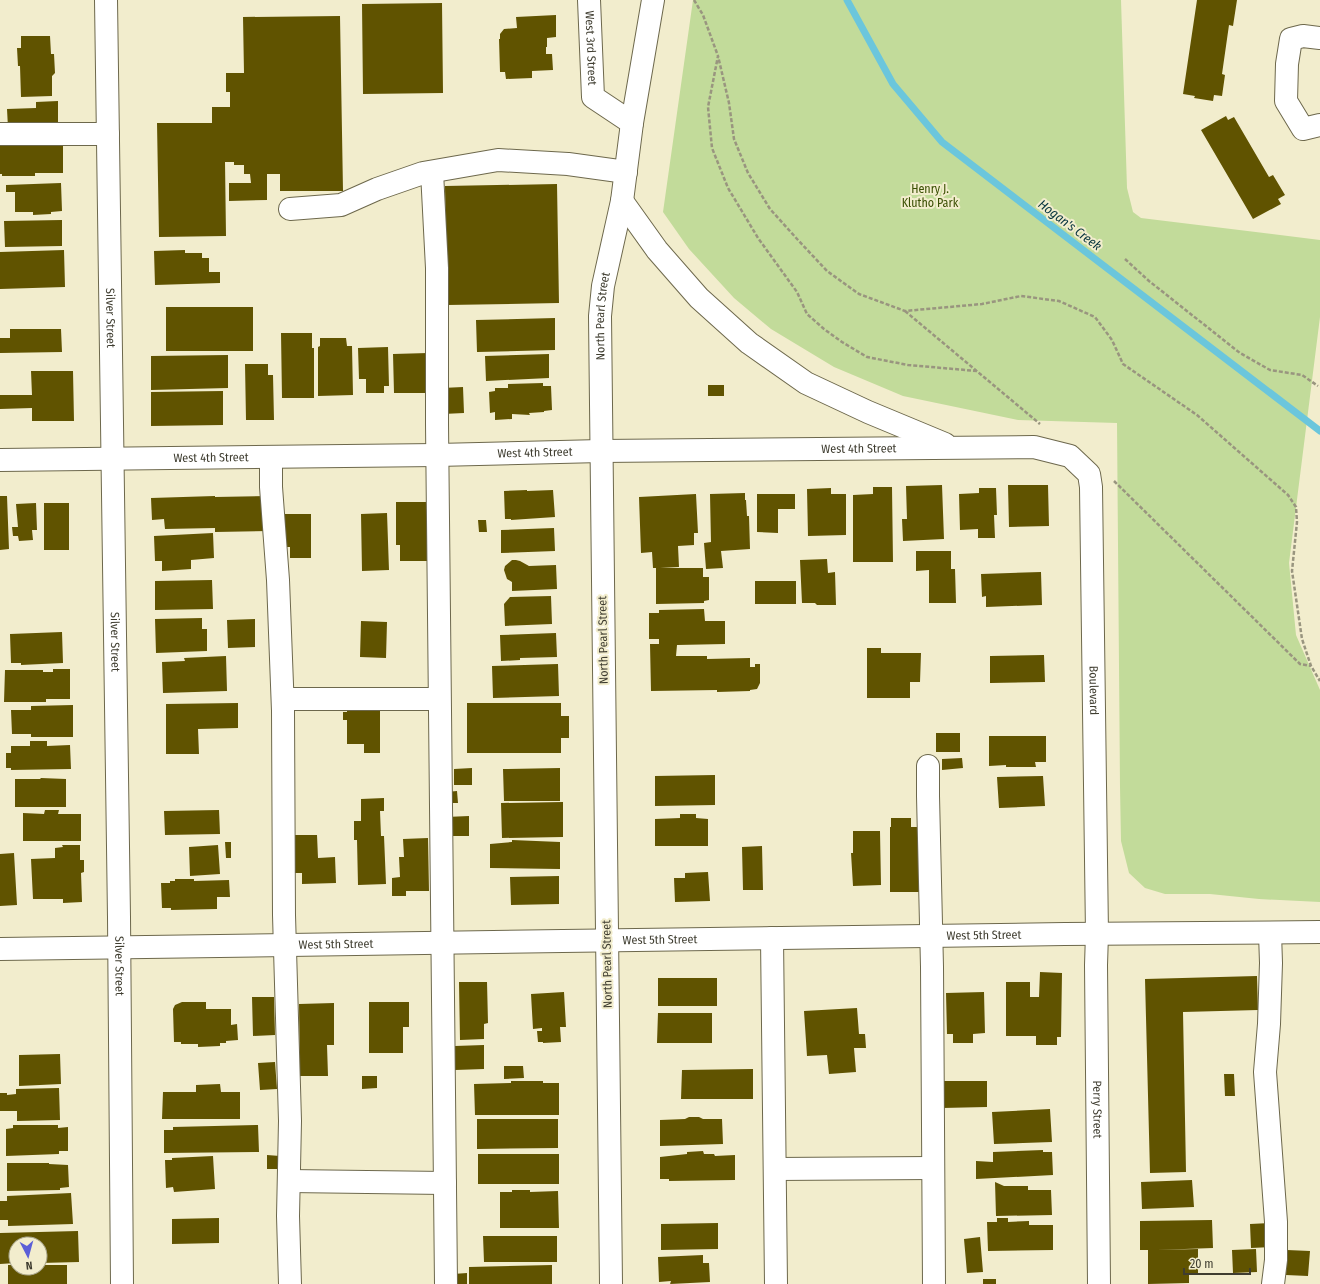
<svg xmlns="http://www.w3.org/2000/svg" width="1320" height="1284" font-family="'Fira Sans Condensed',sans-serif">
<rect width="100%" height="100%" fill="#f2edcd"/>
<!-- green -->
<path fill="#c2db9a" d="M 693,0 L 1121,0 L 1127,188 L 1133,212 L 1141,218 L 1320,240 L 1320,317 L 1289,563 L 1296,635 L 1320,690 L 1320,902 L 1259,899 L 1210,894 L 1165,894 L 1145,888 L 1129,873 L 1121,841 L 1120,787 L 1117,423 L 1018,420 L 903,396 L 834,367 L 771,329 L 734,298 L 689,249 L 663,212 Z"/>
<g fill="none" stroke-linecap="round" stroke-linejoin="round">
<!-- stream -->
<path stroke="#6bc6dc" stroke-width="7" d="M 847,0 L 893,84 L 942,142 L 1320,431"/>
</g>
<!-- building -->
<path fill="#605300" d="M 1197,0 L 1237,0 L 1233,26 L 1229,25 L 1222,74 L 1225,75 L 1222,96 L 1214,95 L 1213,101 L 1194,98 L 1195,96 L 1183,94 Z
M 442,3 L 443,93 L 363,94 L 362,4 Z
M 556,15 L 556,37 L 547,38 L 547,47 L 546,47 L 546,54 L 552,54 L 553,70 L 532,71 L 532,78 L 506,79 L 505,72 L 500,72 L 499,39 L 500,39 L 500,34 L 504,29 L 517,28 L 516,17 Z
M 340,16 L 343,191 L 280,191 L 280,174 L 267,174 L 267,200 L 229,201 L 229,183 L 251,183 L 250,174 L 244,174 L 244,165 L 234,165 L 234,162 L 225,162 L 226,236 L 159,237 L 157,123 L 212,123 L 212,107 L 230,107 L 230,92 L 226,92 L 226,73 L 244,73 L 243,17 Z
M 21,36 L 50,36 L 51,54 L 54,54 L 55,73 L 52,76 L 52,96 L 21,97 L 20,66 L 18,66 L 17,48 L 21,48 Z
M 58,101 L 58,130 L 8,128 L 7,109 L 36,108 L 36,102 Z
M 1226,116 L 1228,120 L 1234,117 L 1269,177 L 1273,175 L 1285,195 L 1278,199 L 1281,204 L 1253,219 L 1201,130 Z
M 0,140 L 63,140 L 63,173 L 35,173 L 35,176 L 2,176 L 2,174 L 0,174 Z
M 61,183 L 62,211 L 51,212 L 51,214 L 33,215 L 33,212 L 15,212 L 15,192 L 6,192 L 6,185 Z
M 557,184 L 559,303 L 447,305 L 445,186 Z
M 62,220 L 62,246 L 5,247 L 4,221 Z
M 64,250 L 65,287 L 0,289 L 0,252 Z
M 185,250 L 185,253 L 202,253 L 202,258 L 209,258 L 209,272 L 220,272 L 220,283 L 155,285 L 154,251 Z
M 166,307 L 253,307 L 253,351 L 166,351 Z
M 555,318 L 555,350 L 477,352 L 476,320 Z
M 10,329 L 61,329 L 62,352 L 0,353 L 0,338 L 10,338 Z
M 281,333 L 312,333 L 312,348 L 314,348 L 314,398 L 282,398 Z
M 320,338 L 346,338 L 347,346 L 352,346 L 353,395 L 318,396 L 318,347 L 320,346 Z
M 388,347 L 389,386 L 384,386 L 384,393 L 366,393 L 366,379 L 359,379 L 358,348 Z
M 428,353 L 429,393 L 394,393 L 393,354 Z
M 549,354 L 549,378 L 486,381 L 485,356 Z
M 228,355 L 228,388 L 151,390 L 151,356 Z
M 245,364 L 268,364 L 268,375 L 273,375 L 274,420 L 246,420 Z
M 31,371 L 73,371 L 74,421 L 32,421 L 32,408 L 0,409 L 0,395 L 32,395 Z
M 543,383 L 543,386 L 551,386 L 552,410 L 544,411 L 544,412 L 529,413 L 530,415 L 512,414 L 512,419 L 495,420 L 495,412 L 490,413 L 489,392 L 495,391 L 495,388 L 508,388 L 508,384 Z
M 708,385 L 724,385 L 724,396 L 708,396 Z
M 463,387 L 464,413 L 443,414 L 442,388 Z
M 223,391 L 223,425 L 151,426 L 151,392 Z
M 942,485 L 944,539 L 903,541 L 902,519 L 907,519 L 906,486 Z
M 1008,485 L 1048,485 L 1049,526 L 1009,527 Z
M 873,487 L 892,487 L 893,562 L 853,562 L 853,495 L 873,494 Z
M 831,488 L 831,494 L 846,494 L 846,535 L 808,536 L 807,489 Z
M 979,488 L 996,488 L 997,515 L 994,515 L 995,538 L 978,538 L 978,529 L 960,530 L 959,494 L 979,493 Z
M 527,490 L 527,491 L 553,490 L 555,517 L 511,520 L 511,519 L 505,519 L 504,491 Z
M 745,493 L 745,500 L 746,500 L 747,516 L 749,516 L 750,549 L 721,551 L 723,568 L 706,569 L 704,543 L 711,542 L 710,494 Z
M 696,494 L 698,533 L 694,533 L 694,545 L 678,546 L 679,567 L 660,568 L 703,568 L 703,577 L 709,577 L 709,600 L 704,601 L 704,603 L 656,604 L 656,568 L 653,568 L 652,552 L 641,553 L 639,497 Z
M 757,494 L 795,494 L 795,509 L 778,509 L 778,533 L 757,532 Z
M 0,496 L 7,496 L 9,549 L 0,550 Z
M 215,496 L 215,497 L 268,496 L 269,531 L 215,532 L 215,528 L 165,529 L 164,519 L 152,520 L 151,498 Z
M 396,502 L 428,502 L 429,561 L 400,561 L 400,545 L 396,545 Z
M 36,503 L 37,530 L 32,530 L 33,540 L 19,541 L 18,536 L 13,536 L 12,527 L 18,527 L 16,504 Z
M 44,503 L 69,503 L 69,550 L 44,550 Z
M 387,513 L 389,570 L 362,571 L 361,514 Z
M 283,514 L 311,514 L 311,558 L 290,558 L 290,547 L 284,547 Z
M 478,520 L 486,520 L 487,532 L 479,532 Z
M 554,528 L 555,551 L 501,553 L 501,530 Z
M 213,533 L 214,558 L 191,560 L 191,569 L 162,571 L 162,561 L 155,561 L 154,536 Z
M 916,551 L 951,551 L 951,569 L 955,569 L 956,603 L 929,603 L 929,570 L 916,571 Z
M 827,559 L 828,573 L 835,572 L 836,605 L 817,605 L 815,603 L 802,603 L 800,560 Z
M 512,560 L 516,560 L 520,561 L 529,566 L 556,565 L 557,589 L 512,591 L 512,582 L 507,579 L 504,570 L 505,566 Z
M 1041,572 L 1042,605 L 986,607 L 986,596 L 982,597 L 981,574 Z
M 212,580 L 213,609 L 155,610 L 155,581 Z
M 755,581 L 796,581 L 796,604 L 755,604 Z
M 551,596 L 552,624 L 505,626 L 504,604 L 510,597 Z
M 704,609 L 705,621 L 725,621 L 725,644 L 677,645 L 676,656 L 707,656 L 707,659 L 750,658 L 750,667 L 755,667 L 755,664 L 760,664 L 760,683 L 757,689 L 750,690 L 750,691 L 717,692 L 717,690 L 651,691 L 650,644 L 659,644 L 659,639 L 649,639 L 649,613 L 659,613 L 659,610 Z
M 202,618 L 202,629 L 207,629 L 207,651 L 156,653 L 155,619 Z
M 255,619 L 255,647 L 228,648 L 227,620 Z
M 361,621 L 387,622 L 386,658 L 360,657 Z
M 62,632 L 63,663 L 21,665 L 21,663 L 11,663 L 10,634 Z
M 556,633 L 557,657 L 520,658 L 520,660 L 501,661 L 500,635 Z
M 867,648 L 881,648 L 881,653 L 921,653 L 920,682 L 910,682 L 910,698 L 867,698 Z
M 1044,655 L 1045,682 L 990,683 L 990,656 Z
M 226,656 L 227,691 L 163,693 L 162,662 L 185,661 L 184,658 Z
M 558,664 L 559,696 L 493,698 L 492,666 Z
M 53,669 L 70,669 L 70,699 L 46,699 L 46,702 L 4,702 L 5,670 L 43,670 L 43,672 L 53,672 Z
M 238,703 L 238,728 L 198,729 L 199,754 L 166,754 L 166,704 Z
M 467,703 L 561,703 L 561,716 L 569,716 L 569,738 L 561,738 L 561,753 L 467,753 Z
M 73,705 L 73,737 L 31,737 L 31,734 L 12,734 L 11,710 L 31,710 L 31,706 Z
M 347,710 L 380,710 L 380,753 L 364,753 L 364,744 L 347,744 L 347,720 L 343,720 L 343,712 L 347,712 Z
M 936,733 L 960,733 L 960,752 L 936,752 Z
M 989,736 L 1046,736 L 1046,762 L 1035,762 L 1036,767 L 1006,767 L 1006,765 L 989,766 Z
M 30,741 L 47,741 L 47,746 L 70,745 L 71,769 L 11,770 L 11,768 L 6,768 L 6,753 L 11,753 L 11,746 L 30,746 Z
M 962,758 L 963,768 L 942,770 L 942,759 Z
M 472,768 L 472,785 L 454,785 L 454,769 Z
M 560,768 L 560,801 L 504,801 L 503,769 Z
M 715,775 L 715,805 L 655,806 L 655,776 Z
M 1043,776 L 1045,806 L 999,808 L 997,777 Z
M 41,778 L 66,779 L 66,807 L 15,807 L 15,779 L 40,779 Z
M 457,791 L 458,803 L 446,803 L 446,792 Z
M 384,798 L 384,811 L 380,811 L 381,836 L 384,836 L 386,884 L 358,885 L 357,840 L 354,840 L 354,821 L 361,821 L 361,799 Z
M 563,802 L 563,837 L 502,838 L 501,803 Z
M 45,810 L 59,810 L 58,814 L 81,814 L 81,841 L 23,841 L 23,813 L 44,814 Z
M 219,810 L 220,834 L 165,835 L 164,811 Z
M 680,814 L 696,814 L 696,818 L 708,819 L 708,846 L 655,846 L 655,819 L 680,818 Z
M 469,816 L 469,836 L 447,836 L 446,817 Z
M 891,818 L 911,818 L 911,827 L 923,827 L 923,892 L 890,892 L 890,827 L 891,827 Z
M 853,831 L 880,831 L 881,885 L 853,886 L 851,853 L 853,853 Z
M 294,835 L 317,835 L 318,858 L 335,857 L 336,883 L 302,884 L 302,873 L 295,873 Z
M 428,838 L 429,891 L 406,891 L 406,896 L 392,896 L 392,878 L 400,877 L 399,857 L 404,857 L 403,839 Z
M 512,840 L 560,842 L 560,869 L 490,868 L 490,844 L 512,842 Z
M 225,842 L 231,842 L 231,858 L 226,858 Z
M 62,845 L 80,845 L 80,860 L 84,860 L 84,872 L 81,873 L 82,902 L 63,903 L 63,899 L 33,899 L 31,859 L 55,858 L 55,848 L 63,847 Z
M 218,845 L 220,874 L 190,876 L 189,847 Z
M 762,846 L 763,890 L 743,890 L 742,847 Z
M 14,853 L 17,905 L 0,906 L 0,854 Z
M 708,872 L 710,901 L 675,902 L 674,878 L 685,878 L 685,873 Z
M 559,876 L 559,904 L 511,905 L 510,877 Z
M 175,879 L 194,879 L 194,881 L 229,880 L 230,897 L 217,897 L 217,909 L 171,910 L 171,908 L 162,908 L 161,883 L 170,883 L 170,881 L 175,881 Z
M 1040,972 L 1062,973 L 1061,1037 L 1057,1037 L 1057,1045 L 1036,1045 L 1036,1036 L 1006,1036 L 1006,982 L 1030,982 L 1030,997 L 1039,997 Z
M 1257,976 L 1258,1010 L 1183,1012 L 1186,1172 L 1150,1173 L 1145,979 Z
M 658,978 L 717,978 L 717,1006 L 658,1006 Z
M 459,982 L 487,982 L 488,1023 L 484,1024 L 484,1039 L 460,1040 Z
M 564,992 L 566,1027 L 560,1027 L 561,1042 L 543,1043 L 543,1042 L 538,1042 L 537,1031 L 542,1031 L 542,1028 L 533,1029 L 531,994 Z
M 984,992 L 985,1033 L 973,1034 L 973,1043 L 953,1043 L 953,1034 L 947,1034 L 946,993 Z
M 252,997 L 274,997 L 275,1035 L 253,1036 Z
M 182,1002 L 206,1002 L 206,1009 L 231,1009 L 231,1025 L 237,1024 L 238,1040 L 226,1041 L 226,1043 L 220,1043 L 220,1046 L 198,1047 L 198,1044 L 181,1044 L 181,1042 L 174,1042 L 173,1009 L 175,1005 Z
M 369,1002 L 409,1002 L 409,1027 L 403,1027 L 403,1053 L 369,1053 Z
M 334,1003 L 334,1045 L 327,1045 L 328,1076 L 300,1076 L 299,1004 Z
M 857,1008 L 859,1034 L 865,1034 L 866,1048 L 854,1048 L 856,1072 L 829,1074 L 827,1055 L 807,1056 L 804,1011 Z
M 658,1013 L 712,1013 L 712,1043 L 657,1043 Z
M 484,1045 L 484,1069 L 455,1070 L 455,1046 Z
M 60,1054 L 61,1084 L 19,1086 L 19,1055 Z
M 275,1062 L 277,1089 L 260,1090 L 258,1063 Z
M 504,1066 L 523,1066 L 524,1078 L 504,1079 Z
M 753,1069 L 753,1099 L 681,1099 L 682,1070 Z
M 1224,1074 L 1234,1074 L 1235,1096 L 1225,1096 Z
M 362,1076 L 377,1076 L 377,1088 L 362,1089 Z
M 511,1081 L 543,1081 L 543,1083 L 559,1083 L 559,1115 L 475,1115 L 474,1084 L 511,1083 Z
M 942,1081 L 987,1081 L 987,1107 L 942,1108 Z
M 220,1084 L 221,1092 L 240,1092 L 240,1119 L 162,1119 L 163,1092 L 196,1092 L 196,1085 Z
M 59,1088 L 60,1120 L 17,1121 L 17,1111 L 0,1111 L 0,1093 L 7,1093 L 7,1095 L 16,1094 L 16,1089 Z
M 1050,1109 L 1052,1142 L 994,1144 L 992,1112 Z
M 689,1117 L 699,1117 L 703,1119 L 722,1119 L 723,1144 L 660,1146 L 660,1120 L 685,1119 Z
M 477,1119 L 558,1119 L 558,1148 L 477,1149 Z
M 13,1125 L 58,1125 L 58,1128 L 68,1127 L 68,1151 L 59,1151 L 59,1154 L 6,1156 L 6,1129 L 13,1128 Z
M 258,1125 L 259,1152 L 164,1153 L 164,1130 L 173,1130 L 173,1127 Z
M 1043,1150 L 1043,1152 L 1052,1152 L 1053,1175 L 976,1179 L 976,1161 L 993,1162 L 993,1152 Z
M 703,1151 L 704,1154 L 714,1154 L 715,1156 L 735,1155 L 735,1180 L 669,1181 L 669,1179 L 660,1179 L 660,1157 L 687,1154 L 687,1152 Z
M 478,1154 L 559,1154 L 559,1184 L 478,1184 Z
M 267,1155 L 280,1156 L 279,1169 L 267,1169 Z
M 213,1156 L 215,1189 L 174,1192 L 173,1187 L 166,1188 L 165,1160 L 172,1160 L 172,1158 Z
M 7,1163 L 49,1163 L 49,1164 L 68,1165 L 69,1187 L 60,1188 L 60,1190 L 7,1191 Z
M 1192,1180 L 1194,1207 L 1142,1209 L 1141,1182 Z
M 995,1182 L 1004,1186 L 1028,1186 L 1028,1190 L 1051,1190 L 1052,1215 L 996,1216 Z
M 512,1190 L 530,1190 L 530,1192 L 558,1191 L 559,1228 L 500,1228 L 500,1192 L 512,1192 Z
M 71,1193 L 73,1224 L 8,1226 L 8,1220 L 0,1220 L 0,1201 L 7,1201 L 7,1196 Z
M 219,1218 L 219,1243 L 172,1244 L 172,1219 Z
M 997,1218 L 1008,1218 L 1008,1222 L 1029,1221 L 1029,1225 L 1053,1225 L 1053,1250 L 988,1251 L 987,1222 L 997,1222 Z
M 1212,1220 L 1213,1248 L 1156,1250 L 1198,1249 L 1198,1275 L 1189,1275 L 1189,1283 L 1148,1284 L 1148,1250 L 1140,1250 L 1140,1221 Z
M 718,1223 L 718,1249 L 661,1250 L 661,1224 Z
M 1270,1223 L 1272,1247 L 1251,1248 L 1250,1224 Z
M 78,1231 L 79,1262 L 40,1263 L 40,1244 L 16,1244 L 16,1263 L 0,1264 L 0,1233 Z
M 483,1236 L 557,1236 L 557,1262 L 484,1262 Z
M 980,1237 L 983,1272 L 967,1273 L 964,1239 Z
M 1256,1249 L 1257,1272 L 1233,1273 L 1232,1250 Z
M 1287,1250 L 1310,1251 L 1308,1276 L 1286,1275 Z
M 703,1255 L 703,1263 L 709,1263 L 710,1282 L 670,1284 L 671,1281 L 659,1282 L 658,1257 Z
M 8,1265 L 16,1265 L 16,1268 L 40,1268 L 40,1265 L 67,1265 L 67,1284 L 8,1284 Z
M 552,1265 L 552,1284 L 469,1284 L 469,1267 Z
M 467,1273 L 467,1284 L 453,1284 L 453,1274 Z
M 983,1279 L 996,1279 L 996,1284 L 983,1284 Z"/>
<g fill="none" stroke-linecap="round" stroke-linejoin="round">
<defs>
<g id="minor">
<path id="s1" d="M 106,0 L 119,917 L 122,1284"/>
<path id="s2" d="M 589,0 L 593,97 L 632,123"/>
<path d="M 1320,38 L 1303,36 L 1291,39 L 1287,64 L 1286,101 L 1303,129 L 1320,125"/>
<path d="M 0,134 L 108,134"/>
<path d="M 432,172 L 437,268 L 437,424 L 446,1284"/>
<path d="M 622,201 L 657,250 L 699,298 L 749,343 L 806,383 L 868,412 L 945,444"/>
<path d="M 290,209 L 341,205 L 377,189 L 423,173 L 498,160 L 568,164 L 626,172"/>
<path d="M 271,457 L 271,487 L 278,580 L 283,711 L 284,915 L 290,1121 L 288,1216 L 290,1284"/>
<path id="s3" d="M 0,460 L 437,455 L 601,451 L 1034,447 L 1070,456 L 1089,474 L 1091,487 L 1097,934 L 1096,965 L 1099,1284"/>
<path d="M 283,699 L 439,699"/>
<path d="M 928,766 L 928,796 L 932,967 L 934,1284"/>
<path d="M 1270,933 L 1271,963 L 1269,1024 L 1265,1072 L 1276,1222 L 1276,1260 L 1273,1284"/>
<path d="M 772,938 L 776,1284"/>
<path id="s4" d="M 0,949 L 1065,934 L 1320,932"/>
<path d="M 775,1169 L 933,1168"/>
<path d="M 289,1181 L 445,1183"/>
<path id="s5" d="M 611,1284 L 600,316 L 603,286 L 622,201 L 632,123 L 653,0"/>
</g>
</defs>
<!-- minor casing -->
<use href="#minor" stroke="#6d684c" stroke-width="24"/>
<!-- path -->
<path stroke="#99957f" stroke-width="2.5" stroke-dasharray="4 2" stroke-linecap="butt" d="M 694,0 L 703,15 L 718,56
M 1125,259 L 1149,281 L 1240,353 L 1270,370 L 1302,375 L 1318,386
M 905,311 L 1040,424
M 977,371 L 908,365 L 867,357 L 842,342 L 824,329 L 807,314 L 797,292 L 758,238 L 728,188 L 712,148 L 708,107 L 718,56 L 729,103 L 734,139 L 748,173 L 770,209 L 798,240 L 827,271 L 859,294 L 905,311 L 982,304 L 1021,296 L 1059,301 L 1095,317 L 1112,340 L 1123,364 L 1197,415 L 1288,495 L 1296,507 L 1297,522 L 1292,571 L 1302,639 L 1311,666 L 1320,681
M 1114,481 L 1300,664 L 1311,666"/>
<!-- minor -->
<use href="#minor" stroke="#fff" stroke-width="22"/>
</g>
<g text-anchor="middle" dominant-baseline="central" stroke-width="4" stroke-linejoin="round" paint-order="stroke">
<!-- street labels -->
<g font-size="12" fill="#3f3d30" stroke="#f2edcd">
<text stroke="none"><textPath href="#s2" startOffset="48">West 3rd Street</textPath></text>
<text stroke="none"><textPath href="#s5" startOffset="968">North Pearl Street</textPath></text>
<text stroke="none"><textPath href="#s1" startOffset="318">Silver Street</textPath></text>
<text stroke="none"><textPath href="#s3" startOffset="859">West 4th Street</textPath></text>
<text stroke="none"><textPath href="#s3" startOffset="535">West 4th Street</textPath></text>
<text stroke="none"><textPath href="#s3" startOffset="211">West 4th Street</textPath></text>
<text transform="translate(603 640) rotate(-91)">North Pearl Street</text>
<text stroke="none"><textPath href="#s1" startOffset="642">Silver Street</textPath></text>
<text stroke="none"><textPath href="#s3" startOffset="1314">Boulevard</textPath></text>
<text stroke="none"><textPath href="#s4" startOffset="984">West 5th Street</textPath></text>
<text stroke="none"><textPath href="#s4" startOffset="660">West 5th Street</textPath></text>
<text stroke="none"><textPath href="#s4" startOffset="336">West 5th Street</textPath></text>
<text transform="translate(607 964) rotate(-91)">North Pearl Street</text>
<text stroke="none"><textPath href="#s1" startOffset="966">Silver Street</textPath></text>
<text stroke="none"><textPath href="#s3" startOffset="1733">Perry Street</textPath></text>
</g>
<!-- park labels -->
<g font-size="12" fill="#3a4f03" stroke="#f2edcd">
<text x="930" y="189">Henry J.<tspan x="930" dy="14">Klutho Park</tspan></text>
</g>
<!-- water labels -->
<g font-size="13" font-style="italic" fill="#07343e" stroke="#f2edcd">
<text transform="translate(1070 225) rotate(37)">Hogan's Creek</text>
</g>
</g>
<!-- north arrow -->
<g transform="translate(28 1256) rotate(174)"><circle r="19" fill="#f2edcd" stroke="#aaa78e"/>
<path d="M0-3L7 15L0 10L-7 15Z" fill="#5b5fd7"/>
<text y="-6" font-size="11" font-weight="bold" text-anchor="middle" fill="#3f3d30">N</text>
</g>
<!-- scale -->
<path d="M1184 1268v6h66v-6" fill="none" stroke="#3f3d30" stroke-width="2"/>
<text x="1190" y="1268" font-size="12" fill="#3f3d30" stroke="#f2edcd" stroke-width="3" paint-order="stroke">20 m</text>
</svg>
